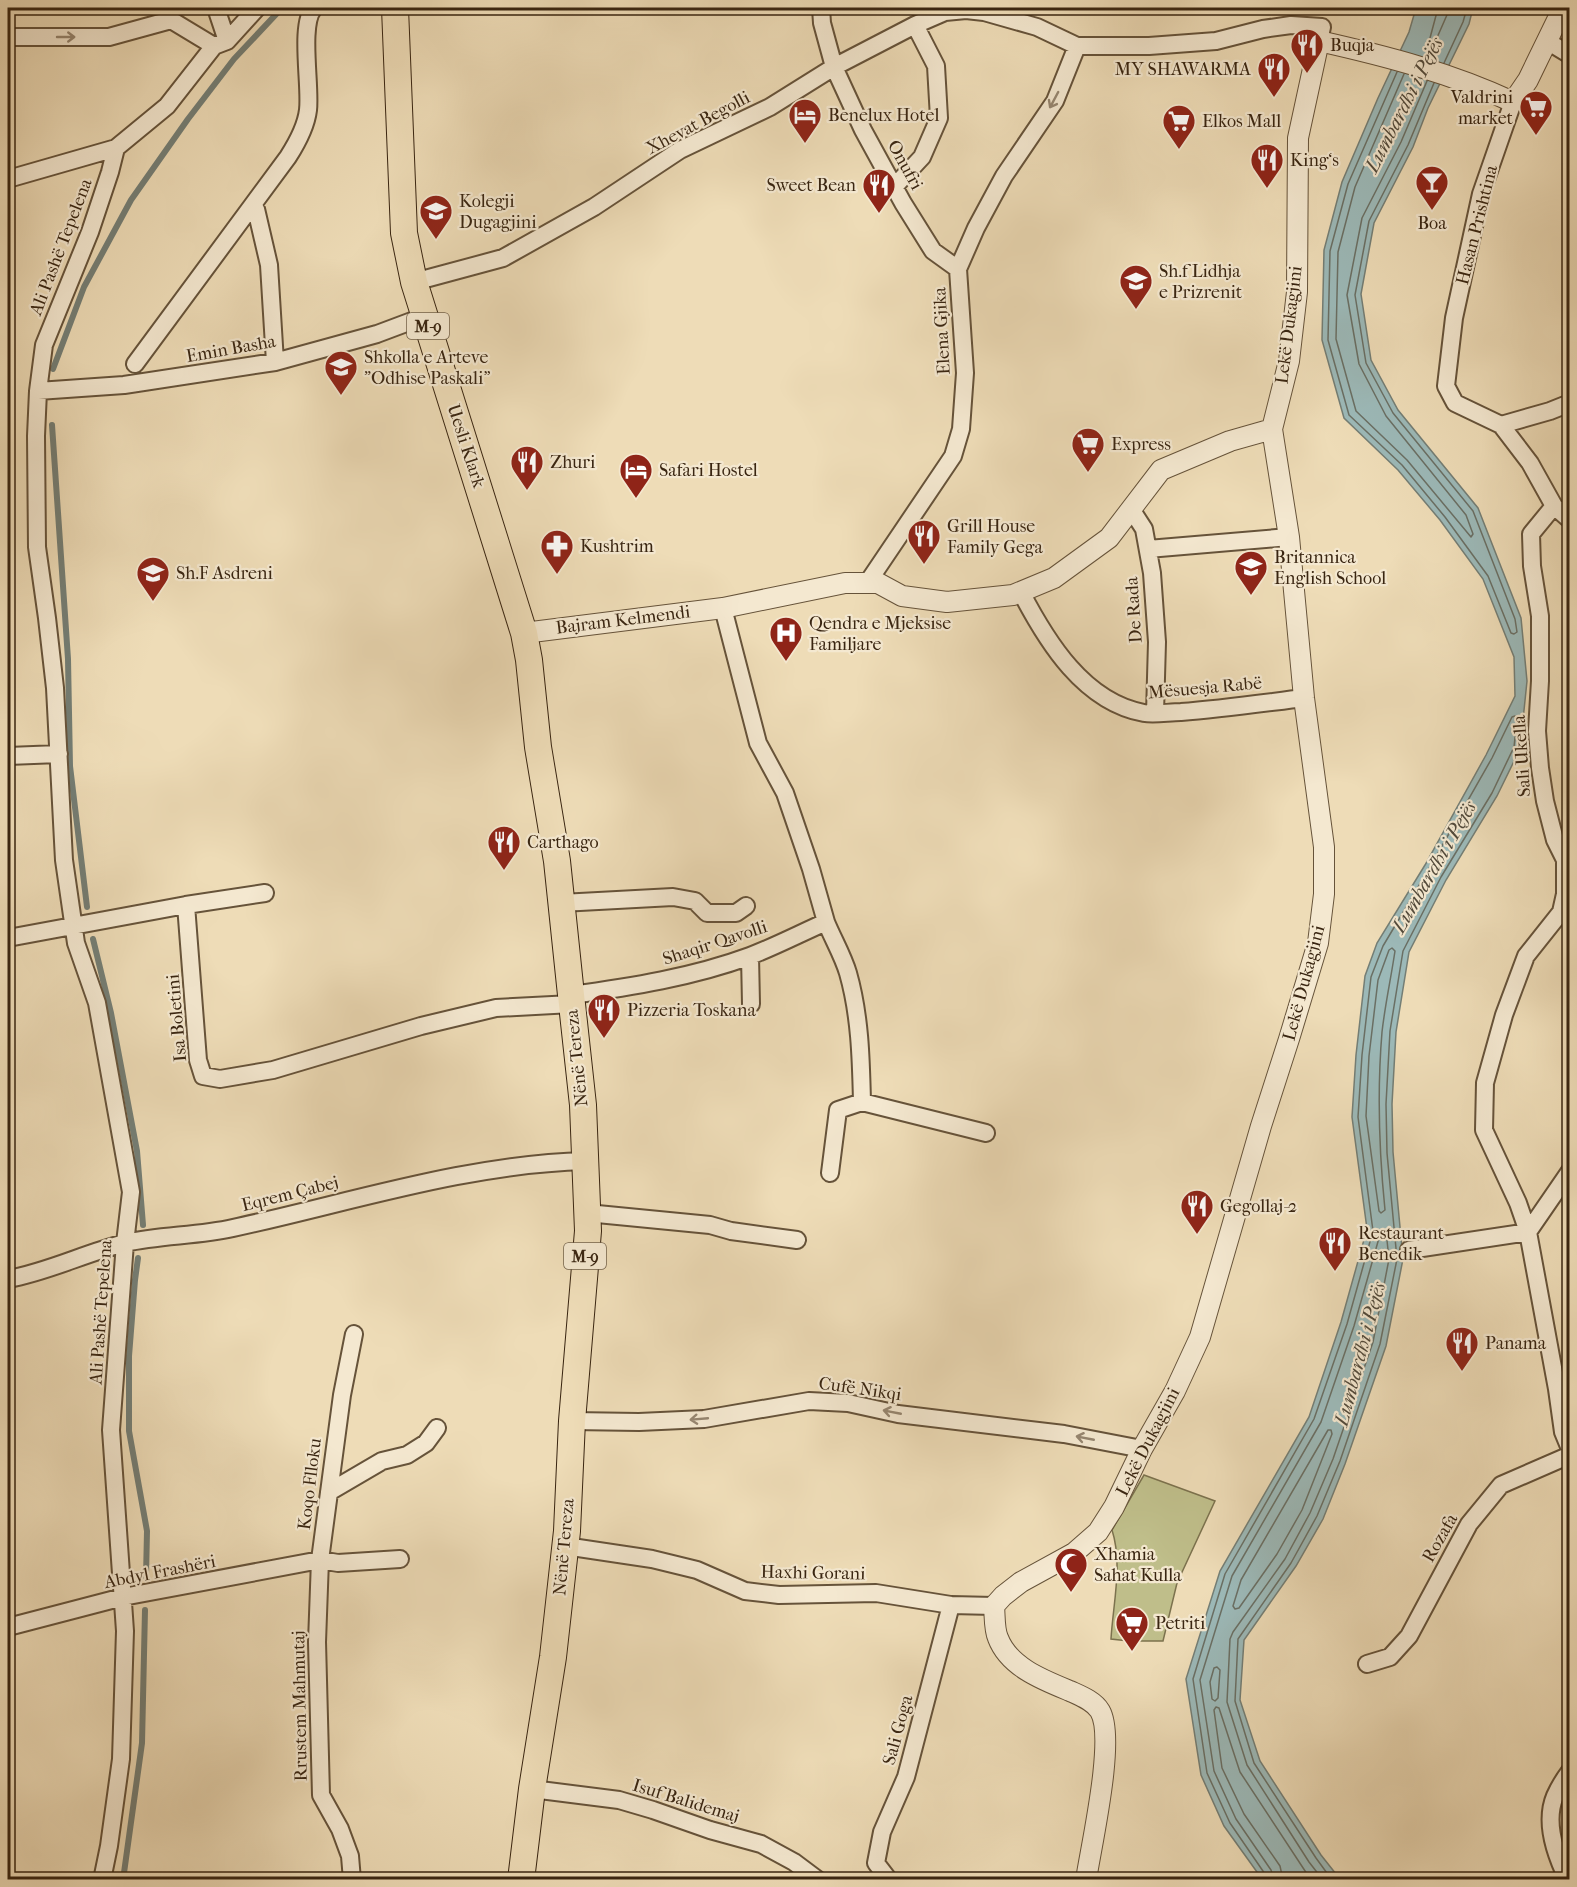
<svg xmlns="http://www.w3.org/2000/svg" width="1577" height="1887" font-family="'IM FELL French Canon',serif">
<rect width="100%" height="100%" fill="#eedcb7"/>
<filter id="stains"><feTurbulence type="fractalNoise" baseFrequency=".00333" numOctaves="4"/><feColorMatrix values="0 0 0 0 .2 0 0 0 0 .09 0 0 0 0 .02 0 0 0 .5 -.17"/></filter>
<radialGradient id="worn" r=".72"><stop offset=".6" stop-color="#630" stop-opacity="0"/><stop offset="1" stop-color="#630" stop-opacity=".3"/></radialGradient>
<!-- green -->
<path fill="#bfbe8a" stroke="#7c724e" stroke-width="1.5" d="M 1144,1475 L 1215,1501 L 1177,1583 L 1163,1641 L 1129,1641 L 1111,1639 C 1113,1604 1123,1564 1112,1530 Z"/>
<!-- water -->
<path fill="#9cb9b8" stroke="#747e75" stroke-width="1.5" d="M 1416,8 L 1473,8 L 1469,24 L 1428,108 L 1413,147 L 1374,223 L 1361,294 L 1371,360 L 1398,410 L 1478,508 L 1521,618 L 1527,681 L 1520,749 L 1497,796 L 1446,880 L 1409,952 L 1396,1032 L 1392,1104 L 1393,1152 L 1403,1259 L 1386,1346 L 1345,1464 L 1323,1519 L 1296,1566 L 1244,1640 L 1240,1700 L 1260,1761 L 1321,1855 L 1340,1879 L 1262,1879 L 1224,1826 L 1201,1775 L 1186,1679 L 1220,1571 L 1309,1417 L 1341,1322 L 1367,1229 L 1352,1117 L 1356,1055 L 1365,976 L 1377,943 L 1425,865 L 1486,755 L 1515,696 L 1514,657 L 1483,579 L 1440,520 L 1398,470 L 1344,418 L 1322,340 L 1324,250 L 1342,182 L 1378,98 L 1409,32 Z"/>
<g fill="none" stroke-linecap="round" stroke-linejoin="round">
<!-- shore -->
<path stroke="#6a6f64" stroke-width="1.5" d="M 1438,8 L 1430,38 L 1433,42 L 1436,40 L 1450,8
M 1444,63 L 1463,22 L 1467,8
M 1397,72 L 1348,184 L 1330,251 L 1328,340 L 1349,415 L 1402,465 L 1445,517 L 1488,576 L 1511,633 L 1514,634 L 1517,632 L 1515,619 L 1473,511 L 1393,413 L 1366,363 L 1355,295 L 1369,221 L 1408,145 L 1434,83
M 1404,74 L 1355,187 L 1338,252 L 1336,339 L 1356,411 L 1407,460 L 1471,537 L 1473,534 L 1466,515 L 1386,416 L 1359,364 L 1347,295 L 1362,218 L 1401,142 L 1427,81
M 1399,109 L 1402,110 L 1402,113 L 1387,150 L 1383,151 L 1382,147 Z
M 1392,948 L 1395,951 C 1391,978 1385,1005 1382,1032 C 1377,1092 1379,1151 1385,1210 L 1381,1213 L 1379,1211 L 1366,1116 L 1369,1056 L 1378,980 L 1389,950 Z
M 1328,1430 L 1331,1430 L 1332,1434 L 1302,1510 L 1277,1554 L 1239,1608 L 1235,1609 L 1233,1606 L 1241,1580 Z
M 1217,1667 L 1220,1670 L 1218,1698 L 1215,1701 L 1212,1699 L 1210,1682 L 1214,1668 Z
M 1266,1880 L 1265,1874 L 1230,1823 L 1207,1773 L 1193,1679 L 1225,1574 L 1314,1419 L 1347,1324 L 1373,1231 L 1358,1117 L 1362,1055 L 1371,977 L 1383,946 L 1430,867 L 1492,758 L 1512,717 L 1515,716 L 1517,719 L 1514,747 L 1492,793 L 1441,877 L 1403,951 L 1390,1031 L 1386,1104 L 1387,1153 L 1397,1259 L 1380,1344 L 1340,1461 L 1317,1516 L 1291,1563 L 1238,1639 L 1235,1701 L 1254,1763 L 1316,1858 L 1332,1880
M 1274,1880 L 1271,1870 L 1236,1819 L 1214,1771 L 1200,1680 L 1232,1576 L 1321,1422 L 1354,1326 L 1381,1231 L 1384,1229 L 1386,1231 L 1389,1259 L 1373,1342 L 1333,1459 L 1310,1513 L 1285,1559 L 1233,1632 L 1230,1639 L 1227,1702 L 1247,1765 L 1309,1862 L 1323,1880
M 1283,1880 L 1280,1866 L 1244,1814 L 1222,1768 L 1214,1710 L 1216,1707 L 1219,1708 L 1240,1772 L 1311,1880"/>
<!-- stream -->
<path stroke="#747e75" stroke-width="6" d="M 53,369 L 84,287 L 131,200 L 188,119 L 234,59 L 282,8
M 52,425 L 68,659 L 70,766 L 87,907
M 93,939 L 111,1013 L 137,1151 L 143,1225
M 138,1258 L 135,1280 L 129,1356 L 129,1431 L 147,1531 L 146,1577
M 123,1880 L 142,1743 L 145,1610"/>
<defs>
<path id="minor" d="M 167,8 L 171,20 L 214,46
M 216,8 L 227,41
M 821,8 L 822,23 L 834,67 L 863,130 L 903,203 L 933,251 L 958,269
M 8,37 L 109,37 L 171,20
M 1547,41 L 1570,55
M 1513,102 L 1481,194 L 1454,318 L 1446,386 L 1455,403 L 1501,425 L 1530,463 L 1554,506 L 1570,520
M 8,179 L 116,148 L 167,106 L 214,46 L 227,41 L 257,8
M 894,187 L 922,157 L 939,118 L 936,66 L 915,25
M 256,209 L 269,265 L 275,362
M 414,282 L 503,258 L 594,207 L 680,150 L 770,107 L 834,67 L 915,25 L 945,12 L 966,10 L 984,12 L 1037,27 L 1077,46 L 1149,46 L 1216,41 L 1263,29 L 1291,25 L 1322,27 L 1319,41
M 135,364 L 288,157 C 297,143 306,127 308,110 C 311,86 299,24 314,8
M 38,391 L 124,385 L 275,362 L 377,334 L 425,316
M 1501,425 L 1550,411 L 1570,403
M 1554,506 L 1531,534 L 1532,566 L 1540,616 L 1540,681 L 1537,731 L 1540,768 L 1545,801 L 1555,840 L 1565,860 L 1565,894 L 1561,912 L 1526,956 L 1504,1015 L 1485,1083 L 1484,1130 L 1518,1203 L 1528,1232 L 1557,1389 L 1563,1432 L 1570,1449
M 1131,509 L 1144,529 L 1152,573 L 1157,642 L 1155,713
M 1148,549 L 1289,537
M 868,582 L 953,456 L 961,429 L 965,373 L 958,269 L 976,228 L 1004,176 L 1055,101 L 1077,46
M 1021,592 C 1047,642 1084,702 1144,713 C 1155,715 1169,712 1181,712 C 1222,709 1263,703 1304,698
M 723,608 L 758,743 L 785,793 L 811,869 L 826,922
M 8,756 L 59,754
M 561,903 L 673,897 L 695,901 L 707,913 L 736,913 L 746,906
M 186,905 L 265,893
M 8,938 L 186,905 L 198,1060 L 203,1076 L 220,1079 L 273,1070 L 421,1026 L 496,1008 L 572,1004
M 750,956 L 751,1004
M 571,995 C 631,987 693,977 750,956 C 776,946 801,933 826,922 C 833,939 843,956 848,973 C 860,1015 861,1059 862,1102
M 830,1173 L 838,1110 L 862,1102 L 986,1133
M 587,1213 L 710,1225 L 731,1231 L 797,1240
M 1528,1232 L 1570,1171
M 1409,1250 L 1528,1232
M 8,1279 C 48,1272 85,1253 125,1243 C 160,1235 198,1236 233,1228 C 349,1203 466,1164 586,1161
M 572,1421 L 639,1422 L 704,1419 L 809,1401 L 848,1403 L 898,1414 L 1064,1434 L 1142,1449
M 329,1492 L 382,1461 L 407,1455 L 426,1443 L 437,1428
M 565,1546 L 652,1559 L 697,1570 L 745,1591 L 779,1595 L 876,1593 L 951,1605 L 994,1606
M 8,1627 L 123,1597 L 320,1560 L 338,1563 L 400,1559
M 1367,1664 L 1390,1657 L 1409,1636 L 1469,1524 L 1501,1485 L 1570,1455
M 532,1789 L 619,1800 L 653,1810 L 710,1830 L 761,1844 L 794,1862 L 818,1880
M 102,1880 L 109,1846 L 121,1759 L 125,1631 L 111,1430 L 125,1243 L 131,1192 L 97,1003 L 76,943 L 64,860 L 55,688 L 47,618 L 37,547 L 36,436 L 38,391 L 44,345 L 90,232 L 110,172 L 116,148
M 352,1880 L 350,1856 L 340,1829 L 321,1795 L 317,1642 L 320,1560 L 342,1395 L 354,1334
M 889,1880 L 876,1863 L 882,1832 L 906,1777 L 951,1605
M 1568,1880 C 1556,1856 1544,1822 1555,1796 C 1559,1787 1564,1779 1570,1771"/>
<path id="tertiary" d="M 524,633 L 723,608 L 845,583 L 878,583 L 902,596 L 947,602 L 1013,595 L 1054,578 L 1109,538 L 1161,470 L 1230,441 L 1272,429
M 1086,1880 C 1091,1846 1116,1738 1100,1711 C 1094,1701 1081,1696 1070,1691 C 1043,1680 1009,1667 998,1638 C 994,1629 995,1616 994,1606 L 1003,1596 L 1021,1582 L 1074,1553 L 1098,1532 L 1114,1507 L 1142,1449 L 1175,1391 L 1200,1337 L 1261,1126 L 1289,1039 L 1318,943 L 1324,894 L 1324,847 L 1304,698 L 1289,537 L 1272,429 L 1289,361 L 1297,292 L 1298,138 L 1319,41 C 1386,56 1451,73 1513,102 L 1528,80 L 1563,8"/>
<path id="primary" d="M 395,8 L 404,233 L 414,282 L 524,633 L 529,660 L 538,747 L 557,861 L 571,995 L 583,1105 L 588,1231 L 572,1421 L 567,1531 L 553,1657 L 532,1789 L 521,1880"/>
</defs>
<!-- minor casing -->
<use href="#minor" stroke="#66533a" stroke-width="20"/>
<!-- tertiary casing -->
<use href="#tertiary" stroke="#66533a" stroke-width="22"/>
<!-- primary casing -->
<use href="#primary" stroke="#392511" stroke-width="28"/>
<!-- minor -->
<use href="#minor" stroke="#f4e8d0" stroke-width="16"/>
<!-- tertiary -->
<use href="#tertiary" stroke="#f4e8d0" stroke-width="20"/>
<!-- primary -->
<use href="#primary" stroke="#eedcb7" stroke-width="26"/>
</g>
<!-- one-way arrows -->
<defs><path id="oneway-shaft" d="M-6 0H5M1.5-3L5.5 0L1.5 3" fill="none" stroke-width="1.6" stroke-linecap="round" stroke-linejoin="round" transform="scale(1.5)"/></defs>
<g stroke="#968670">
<use href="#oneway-shaft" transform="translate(66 37)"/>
<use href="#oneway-shaft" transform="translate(1054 100) rotate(118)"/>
<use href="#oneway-shaft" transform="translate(892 1412) rotate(-169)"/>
<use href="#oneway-shaft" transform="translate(699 1419) rotate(175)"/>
<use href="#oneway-shaft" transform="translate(1085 1438) rotate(-169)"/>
</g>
<!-- icons -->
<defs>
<symbol id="restaurant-pin" viewBox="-11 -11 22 30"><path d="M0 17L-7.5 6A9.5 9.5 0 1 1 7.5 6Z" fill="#8f2418" stroke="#f4e8d0"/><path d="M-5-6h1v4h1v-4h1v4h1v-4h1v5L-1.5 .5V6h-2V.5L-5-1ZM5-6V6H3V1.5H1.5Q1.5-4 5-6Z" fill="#fff"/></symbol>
<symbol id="supermarket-pin" viewBox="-11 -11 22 30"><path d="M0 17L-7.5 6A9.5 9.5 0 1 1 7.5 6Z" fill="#8f2418" stroke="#f4e8d0"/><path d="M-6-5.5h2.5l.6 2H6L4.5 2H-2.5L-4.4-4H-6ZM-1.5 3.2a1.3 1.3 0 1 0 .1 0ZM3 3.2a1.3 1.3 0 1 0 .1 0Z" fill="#fff"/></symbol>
<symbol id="hotel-pin" viewBox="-11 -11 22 30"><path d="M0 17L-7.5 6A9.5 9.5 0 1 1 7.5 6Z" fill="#8f2418" stroke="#f4e8d0"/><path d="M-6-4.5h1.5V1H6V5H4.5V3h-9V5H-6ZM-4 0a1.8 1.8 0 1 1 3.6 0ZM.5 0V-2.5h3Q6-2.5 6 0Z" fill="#fff"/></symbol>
<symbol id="bar-pin" viewBox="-11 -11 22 30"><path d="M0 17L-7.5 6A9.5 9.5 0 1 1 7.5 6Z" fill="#8f2418" stroke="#f4e8d0"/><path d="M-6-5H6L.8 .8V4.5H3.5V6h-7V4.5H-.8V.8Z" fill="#fff"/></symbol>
<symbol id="university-pin" viewBox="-11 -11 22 30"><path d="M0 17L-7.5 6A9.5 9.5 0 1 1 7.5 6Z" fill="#8f2418" stroke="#f4e8d0"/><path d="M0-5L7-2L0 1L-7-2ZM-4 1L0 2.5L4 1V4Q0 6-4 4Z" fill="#fff"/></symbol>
<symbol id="school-pin" viewBox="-11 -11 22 30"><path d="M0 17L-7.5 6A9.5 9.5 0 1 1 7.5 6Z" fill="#8f2418" stroke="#f4e8d0"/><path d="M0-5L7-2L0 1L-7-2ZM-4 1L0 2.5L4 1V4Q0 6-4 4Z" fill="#fff"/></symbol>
<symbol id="pharmacy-pin" viewBox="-11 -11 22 30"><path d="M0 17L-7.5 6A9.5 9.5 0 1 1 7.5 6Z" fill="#8f2418" stroke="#f4e8d0"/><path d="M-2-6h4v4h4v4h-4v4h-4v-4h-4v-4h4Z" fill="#fff"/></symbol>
<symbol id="hospital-pin" viewBox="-11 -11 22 30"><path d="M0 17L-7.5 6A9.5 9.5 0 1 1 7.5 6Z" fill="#8f2418" stroke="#f4e8d0"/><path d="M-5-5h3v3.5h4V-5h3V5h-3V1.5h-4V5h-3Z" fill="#fff"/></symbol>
<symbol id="mosque-pin" viewBox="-11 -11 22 30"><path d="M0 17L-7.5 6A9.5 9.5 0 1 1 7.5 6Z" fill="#8f2418" stroke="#f4e8d0"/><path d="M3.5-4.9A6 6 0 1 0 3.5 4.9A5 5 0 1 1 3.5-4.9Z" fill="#fff"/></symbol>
</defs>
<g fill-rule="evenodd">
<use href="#restaurant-pin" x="1288" y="26" width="38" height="52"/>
<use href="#restaurant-pin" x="1255" y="50" width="38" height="52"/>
<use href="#supermarket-pin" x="1517" y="88" width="38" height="52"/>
<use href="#hotel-pin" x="786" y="96" width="38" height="52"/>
<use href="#supermarket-pin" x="1160" y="102" width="38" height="52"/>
<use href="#restaurant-pin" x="1248" y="141" width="38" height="52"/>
<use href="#bar-pin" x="1413" y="163" width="38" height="52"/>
<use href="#restaurant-pin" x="860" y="166" width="38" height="52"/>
<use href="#university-pin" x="417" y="192" width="38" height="52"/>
<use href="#school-pin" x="1117" y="262" width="38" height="52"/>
<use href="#school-pin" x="322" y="348" width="38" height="52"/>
<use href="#supermarket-pin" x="1069" y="425" width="38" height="52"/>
<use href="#restaurant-pin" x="508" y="443" width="38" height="52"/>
<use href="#hotel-pin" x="617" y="451" width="38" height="52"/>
<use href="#restaurant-pin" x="905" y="517" width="38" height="52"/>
<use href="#pharmacy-pin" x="538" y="527" width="38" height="52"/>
<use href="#school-pin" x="1232" y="548" width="38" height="52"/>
<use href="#school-pin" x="134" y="554" width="38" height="52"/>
<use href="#hospital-pin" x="767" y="614" width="38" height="52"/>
<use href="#restaurant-pin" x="485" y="823" width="38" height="52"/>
<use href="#restaurant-pin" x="585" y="991" width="38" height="52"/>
<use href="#restaurant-pin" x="1178" y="1187" width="38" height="52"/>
<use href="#restaurant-pin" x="1316" y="1224" width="38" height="52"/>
<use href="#restaurant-pin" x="1443" y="1324" width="38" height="52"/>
<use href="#mosque-pin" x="1052" y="1545" width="38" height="52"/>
<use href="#supermarket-pin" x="1113" y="1604" width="38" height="52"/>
</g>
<g text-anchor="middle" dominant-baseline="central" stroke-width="4.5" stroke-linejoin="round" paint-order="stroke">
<!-- shield labels -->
<g fill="#f4e8d0" stroke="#71604a" stroke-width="1.5">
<rect x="407" y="313" width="42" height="26" rx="4.5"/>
<rect x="564" y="1243" width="42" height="26" rx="4.5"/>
</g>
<g font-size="16" font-weight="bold" fill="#392511">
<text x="428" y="326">M-9</text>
<text x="585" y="1256">M-9</text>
</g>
<!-- poi labels -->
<g font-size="18" fill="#392511" stroke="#f4e8d0" text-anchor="start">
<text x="1330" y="45">Buqja</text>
<text x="1251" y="69" text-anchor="end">MY SHAWARMA</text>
<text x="1513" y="97" text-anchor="end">Valdrini<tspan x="1513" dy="21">market</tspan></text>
<text x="828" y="115">Benelux Hotel</text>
<text x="1202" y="121">Elkos Mall</text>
<text x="1290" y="160">King‘s</text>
<text x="856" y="185" text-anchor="end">Sweet Bean</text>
<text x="459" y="201">Kolegji<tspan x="459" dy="21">Dugagjini</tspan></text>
<text x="1432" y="223" text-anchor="middle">Boa</text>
<text x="1159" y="271">Sh.f Lidhja<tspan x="1159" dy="21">e Prizrenit</tspan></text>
<text x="364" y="357">Shkolla e Arteve<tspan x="364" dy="21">"Odhise Paskali"</tspan></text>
<text x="1111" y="444">Express</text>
<text x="550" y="462">Zhuri</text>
<text x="659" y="470">Safari Hostel</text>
<text x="947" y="526">Grill House<tspan x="947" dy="21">Family Gega</tspan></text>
<text x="580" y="546">Kushtrim</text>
<text x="1274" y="557">Britannica<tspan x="1274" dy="21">English School</tspan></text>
<text x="176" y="573">Sh.F Asdreni</text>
<text x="809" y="623">Qendra e Mjeksise<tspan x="809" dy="21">Familjare</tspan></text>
<text x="527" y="842">Carthago</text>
<text x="627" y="1010">Pizzeria Toskana</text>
<text x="1220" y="1206">Gegollaj-2</text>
<text x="1358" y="1233">Restaurant<tspan x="1358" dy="21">Benedik</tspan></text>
<text x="1485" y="1343">Panama</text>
<text x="1094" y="1554">Xhamia<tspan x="1094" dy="21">Sahat Kulla</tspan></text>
<text x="1155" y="1623">Petriti</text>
</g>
<!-- street labels -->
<g font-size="18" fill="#392511" stroke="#f4e8d0">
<text transform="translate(698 123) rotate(-28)">Xhevat Begolli</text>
<text transform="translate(905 165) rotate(61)">Onufri</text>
<text transform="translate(1477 225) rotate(-76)">Hasan Prishtina</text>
<text transform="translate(61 247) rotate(-69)">Ali Pashë Tepelena</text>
<text transform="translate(1289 325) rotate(-83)">Lekë Dukagjini</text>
<text transform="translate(942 331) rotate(-93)">Elena Gjika</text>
<text transform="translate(231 349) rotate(-10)">Emin Basha</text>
<text transform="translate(466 446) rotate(72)">Uesli Klark</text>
<text transform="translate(1134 610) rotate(-94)">De Rada</text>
<text transform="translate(623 620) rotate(-7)">Bajram Kelmendi</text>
<text transform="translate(1205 688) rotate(-5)">Mësuesja Rabë</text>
<text transform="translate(1522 756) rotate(-94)">Sali Ukella</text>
<text transform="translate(715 943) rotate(-18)">Shaqir Qavolli</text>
<text transform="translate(1304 983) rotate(-75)">Lekë Dukagjini</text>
<text transform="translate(177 1018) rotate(-95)">Isa Boletini</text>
<text transform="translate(577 1058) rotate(-96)">Nënë Tereza</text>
<text transform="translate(290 1194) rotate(-14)">Eqrem Çabej</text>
<text transform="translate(101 1312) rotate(-86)">Ali Pashë Tepelena</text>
<text transform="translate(860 1389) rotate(8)">Cufë Nikqi</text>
<text transform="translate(1148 1442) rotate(-63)">Lekë Dukagjini</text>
<text transform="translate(310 1484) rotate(-83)">Koqo Flloku</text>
<text transform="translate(1440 1538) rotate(-60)">Rozafa</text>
<text transform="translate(564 1547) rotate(-85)">Nënë Tereza</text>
<text transform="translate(160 1572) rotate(-11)">Abdyl Frashëri</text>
<text transform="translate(813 1573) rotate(1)">Haxhi Gorani</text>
<text transform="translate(300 1706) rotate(-91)">Rrustem Mahmutaj</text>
<text transform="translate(898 1730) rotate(-75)">Sali Goga</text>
<text transform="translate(686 1801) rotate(17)">Isuf Balidemaj</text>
</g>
<!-- water labels -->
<g font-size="20" font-style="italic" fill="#524a3b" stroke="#f4e8d0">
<text transform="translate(1404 105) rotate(-63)">Lumbardhi i Pejës</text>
<text transform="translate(1434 867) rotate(-60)">Lumbardhi i Pejës</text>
<text transform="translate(1360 1354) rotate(-75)">Lumbardhi i Pejës</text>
</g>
</g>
<!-- margin -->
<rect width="1577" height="1887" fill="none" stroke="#eedcb7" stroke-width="30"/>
<rect x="9" y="9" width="1559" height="1869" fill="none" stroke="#392511" stroke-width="3"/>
<rect x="15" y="15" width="1547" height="1857" fill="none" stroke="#392511" stroke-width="1.5"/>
<rect width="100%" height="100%" filter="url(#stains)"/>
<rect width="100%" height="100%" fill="url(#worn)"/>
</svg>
